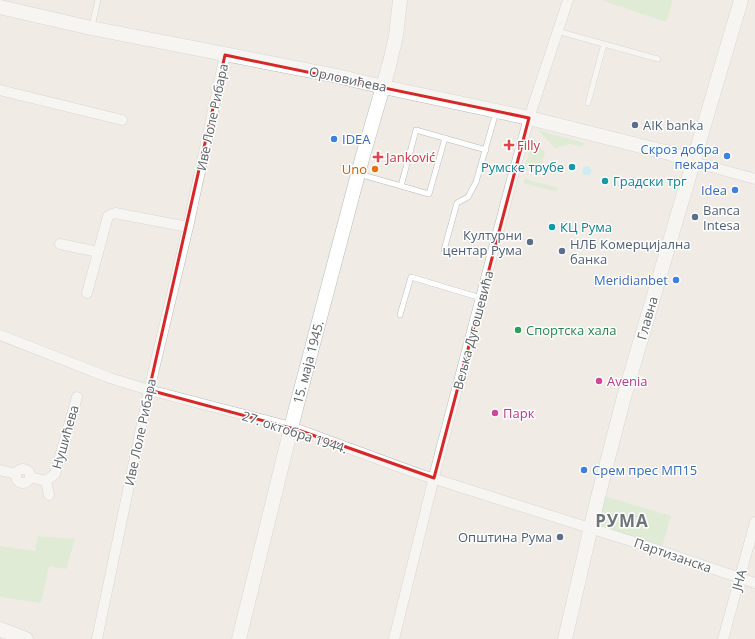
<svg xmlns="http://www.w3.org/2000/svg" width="755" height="639" font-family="'Open Sans',sans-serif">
<rect width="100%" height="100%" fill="#f0ece5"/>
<!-- green -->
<path fill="#c9e8c1" d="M 601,0 L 673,0 L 666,22 Z
M 538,130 L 584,143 L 583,147 L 570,144 L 555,148 Z
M 533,137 L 545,153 L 543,159 L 543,165 L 523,173 Z
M 526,179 L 558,188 L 557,192 L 523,183 L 524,180 Z
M 601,495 L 671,516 L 662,547 L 593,527 Z
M 38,536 L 75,539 L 66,569 L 49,566 L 41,603 L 0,597 L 0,546 L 35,551 Z"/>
<!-- water -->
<path fill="#a6eaff" d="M582.5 171a4.5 4.5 0 1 1 9 0a4.5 4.5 0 1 1-9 0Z"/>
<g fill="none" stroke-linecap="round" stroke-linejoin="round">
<defs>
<path id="lane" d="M 92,26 L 98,0
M 557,31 L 658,59
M 588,103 L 604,44
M 359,174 L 429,194 L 445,138
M 401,186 L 416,130 L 486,150
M 444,250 L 457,203 L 468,197 L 476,182 L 496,112
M 400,315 L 411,277 L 481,298"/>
<path id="street" d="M 0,90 L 122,120
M 693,162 L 755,179
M 60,244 L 98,252
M 87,293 L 108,216 L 115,213 L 188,227
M 0,335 L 110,378 L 149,390 L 291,427 L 419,474 L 634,542 L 755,583
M16 476a7 7 0 1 1 14 0a7 7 0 1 1-14 0Z
M 0,470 L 16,474
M 30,477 L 46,481 L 55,474 L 77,397
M 46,481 L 49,495
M 97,639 L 149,390 L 188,227 L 225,55
M 394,639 L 437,465 L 510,187 L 529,118 L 568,0
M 723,639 L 755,522"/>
<path id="secondary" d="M 0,7 L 91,28 L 337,76 L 384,87 L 529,118 L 669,153 L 693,162
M 0,629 L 26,639
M 239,639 L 295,412 L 362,159 L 389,66 L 396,36 L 400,0
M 565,639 L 597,501 L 624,397 L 741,0"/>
</defs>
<!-- lane casing -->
<use href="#lane" stroke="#b6b9bd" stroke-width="6"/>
<!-- street casing -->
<use href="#street" stroke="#b6b9bd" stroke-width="11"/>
<!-- secondary casing -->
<use href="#secondary" stroke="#b4babd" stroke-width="15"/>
<!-- lane -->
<use href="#lane" stroke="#fff" stroke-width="5"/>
<!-- street -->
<use href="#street" stroke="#fff" stroke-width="10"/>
<!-- secondary -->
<use href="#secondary" stroke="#fff" stroke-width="14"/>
</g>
<!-- marked area -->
<path d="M0 0H755V639H0ZM 225,55 L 529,118 L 434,478 L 298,430 L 149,390 Z" fill="#f0ece5" fill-opacity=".55" fill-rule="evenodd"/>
<path fill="none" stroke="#d62828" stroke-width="3" stroke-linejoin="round" d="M 225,55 L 529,118 L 434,478 L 298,430 L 149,390 Z"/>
<!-- markers -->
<g fill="#5c6f8a" stroke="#fff" stroke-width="1.5">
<circle cx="635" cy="125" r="4"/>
<circle cx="695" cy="217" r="4"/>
<circle cx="530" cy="242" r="4"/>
<circle cx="562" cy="251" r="4"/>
<circle cx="560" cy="537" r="4"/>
</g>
<g fill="#3f7fe0" stroke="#fff" stroke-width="1.5">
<circle cx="334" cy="139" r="4"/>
<circle cx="727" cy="156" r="4"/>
<circle cx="735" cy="190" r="4"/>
<circle cx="676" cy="280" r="4"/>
<circle cx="584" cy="470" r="4"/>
</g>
<g fill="#e0444e" stroke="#fff" stroke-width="1.5">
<path d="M507 139h4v4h4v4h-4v4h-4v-4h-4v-4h4z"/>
<path d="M376 151h4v4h4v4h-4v4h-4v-4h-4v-4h4z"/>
</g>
<g fill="#0f9aa8" stroke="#fff" stroke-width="1.5">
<circle cx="572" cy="167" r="4"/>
<circle cx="605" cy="181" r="4"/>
<circle cx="552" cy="227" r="4"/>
</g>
<circle fill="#e8710a" stroke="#fff" stroke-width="1.5" cx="375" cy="169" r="4"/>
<circle fill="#2e9e5b" stroke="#fff" stroke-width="1.5" cx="518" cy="330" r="4"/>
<g fill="#d1479c" stroke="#fff" stroke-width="1.5">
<circle cx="599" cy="381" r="4"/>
<circle cx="495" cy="413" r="4"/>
</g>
<g text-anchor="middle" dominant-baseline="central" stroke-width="3" stroke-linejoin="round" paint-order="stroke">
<!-- street labels -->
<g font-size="13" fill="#5d6366" stroke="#fff">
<text transform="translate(348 79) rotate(12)">Орловићева</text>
<text transform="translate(212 117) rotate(-78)">Иве Лоле Рибара</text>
<text transform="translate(647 318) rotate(-74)">Главна</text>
<text transform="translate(473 330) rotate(-75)">Вељка Дугошевића</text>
<text transform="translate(308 362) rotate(-75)">15. маја 1945.</text>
<text transform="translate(140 432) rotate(-78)">Иве Лоле Рибара</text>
<text transform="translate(295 432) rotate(18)">27. октобра 1944.</text>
<text transform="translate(65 437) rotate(-74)">Нушићева</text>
<text transform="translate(673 555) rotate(19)">Партизанска</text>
<text transform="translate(739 580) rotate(-74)">ЈНА</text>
</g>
<!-- service labels -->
<g font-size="13" fill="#4e5e75" stroke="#fff" text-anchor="start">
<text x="643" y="125">AIK banka</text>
<text x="703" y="210">Banca<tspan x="703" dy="15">Intesa</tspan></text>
<text x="522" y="235" text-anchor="end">Културни<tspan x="522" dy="15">центар Рума</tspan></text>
<text x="570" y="244">НЛБ Комерцијална<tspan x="570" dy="15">банка</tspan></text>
<text x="552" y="537" text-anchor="end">Општина Рума</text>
</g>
<!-- shop labels -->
<g font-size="13" fill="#366cbe" stroke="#fff" text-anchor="end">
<text x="342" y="139" text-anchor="start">IDEA</text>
<text x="719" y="149">Скроз добра<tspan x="719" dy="15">пекара</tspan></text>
<text x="727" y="190">Idea</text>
<text x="668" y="280">Meridianbet</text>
<text x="592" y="470" text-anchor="start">Срем прес МП15</text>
</g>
<!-- health labels -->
<g font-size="13" fill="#be3a42" stroke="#fff" text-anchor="start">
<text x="517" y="145">Filly</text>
<text x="386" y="157">Janković</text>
</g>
<!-- culture labels -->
<g font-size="13" fill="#0d838f" stroke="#fff" text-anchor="start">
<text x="564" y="167" text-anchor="end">Румске трубе</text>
<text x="613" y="181">Градски трг</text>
<text x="560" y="227">КЦ Рума</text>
</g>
<!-- food labels -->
<g font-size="13" fill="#c56008" stroke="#fff" text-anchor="end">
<text x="367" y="169">Uno</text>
</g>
<!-- leisure labels -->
<g font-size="13" fill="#27864d" stroke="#fff" text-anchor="start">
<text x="526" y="330">Спортска хала</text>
</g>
<!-- hotel labels -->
<g font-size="13" fill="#b23c85" stroke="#fff" text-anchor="start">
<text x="607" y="381">Avenia</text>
<text x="503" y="413">Парк</text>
</g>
<!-- district labels -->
<g font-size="17" font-weight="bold" letter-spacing="1" fill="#6e7579" stroke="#fff">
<text x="622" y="520">РУМА</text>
</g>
</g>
</svg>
